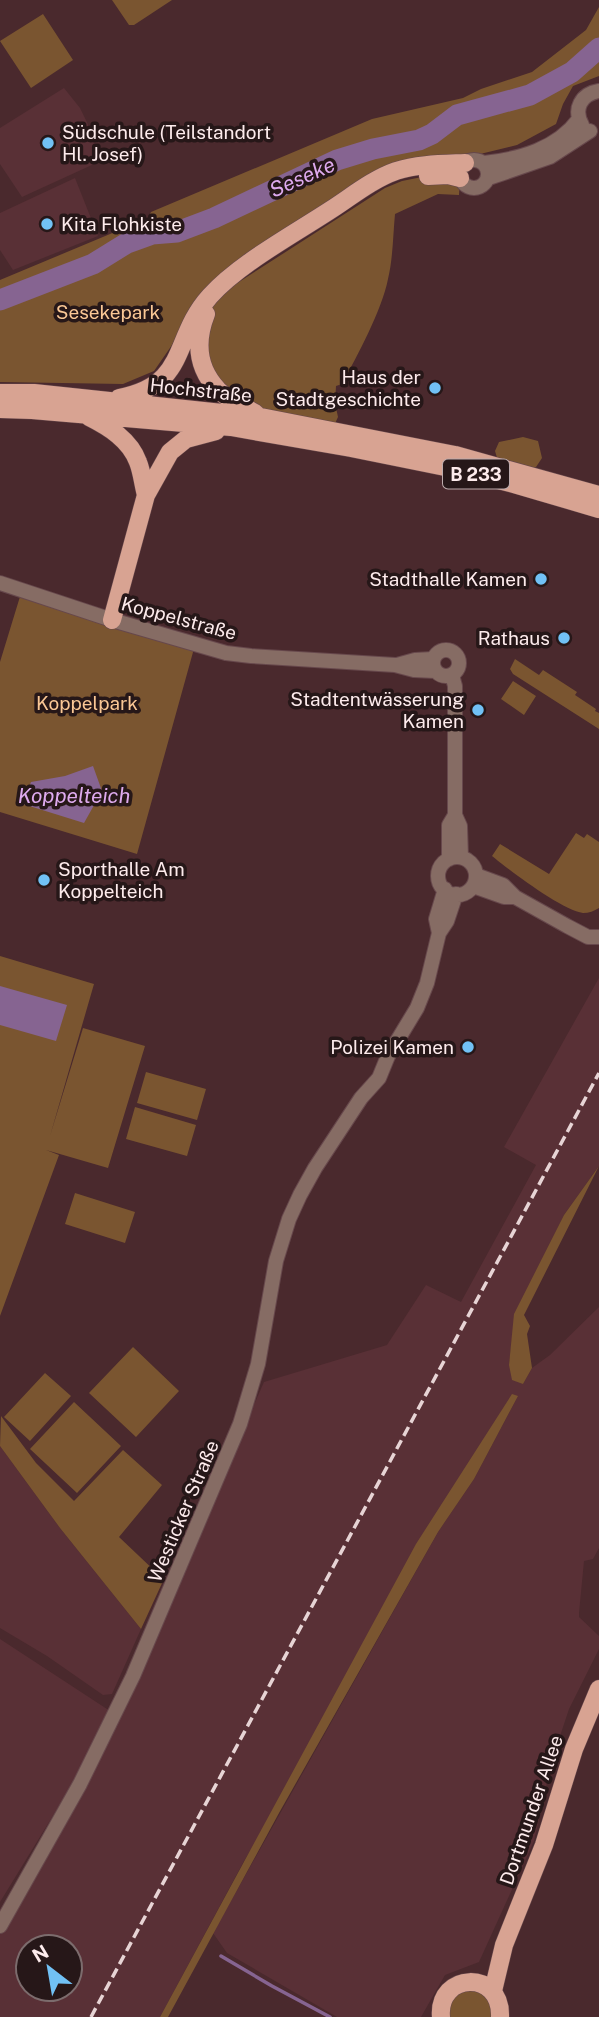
<svg xmlns="http://www.w3.org/2000/svg" width="599" height="2017" font-family="'Public Sans',sans-serif">
<rect width="100%" height="100%" fill="#4a292d"/>
<!-- built -->
<path fill="#593036" fill-rule="evenodd" d="M 64,88 L 80,108 L 105,159 L 22,197 L 0,164 L 0,128 Z
M 75,178 L 98,236 L 13,270 L 0,250 L 0,213 Z
M 599,978 L 599,1166 L 564,1215 L 515,1314 L 509,1365 L 523,1384 L 532,1368 L 550,1355 L 599,1307 L 599,1548 L 593,1559 L 584,1561 L 579,1613 L 579,1617 L 599,1636 L 599,1649 L 569,1709 L 552,1760 L 534,1841 L 479,1962 L 445,1975 L 421,2017 L 337,2017 L 227,1953 L 213,1933 L 438,1532 L 474,1479 L 518,1396 L 244,1861 L 160,2017 L 0,2017 L 0,1928 L 90,1777 L 264,1382 L 387,1345 L 426,1285 L 461,1302 L 536,1165 L 504,1147 ZM 28,1947 L 70,1947 L 70,1989 L 28,1989 Z
M 0,1446 L 60,1528 L 141,1629 L 112,1694 L 103,1695 L 47,1656 L 0,1628 Z
M 0,1639 L 110,1711 L 73,1783 L 0,1902 Z"/>
<!-- green -->
<path fill="#7a5530" d="M 112,0 L 172,0 L 134,25 L 129,25 Z
M 599,7 L 599,76 L 573,86 L 563,104 L 556,124 L 517,145 L 476,155 L 493,155 L 482,158 L 472,156 L 370,180 L 184,322 L 172,345 L 154,371 L 123,384 L 0,382 L 0,280 L 122,229 L 146,221 L 151,212 L 372,119 L 463,98 L 481,89 L 532,72 L 586,30 Z
M 43,14 L 73,60 L 31,88 L 0,41 Z
M 427,176 L 460,178 L 459,195 L 438,194 L 395,214 C 393,235 393,258 388,279 C 382,310 357,356 342,384 L 336,386 L 335,403 L 338,417 L 332,430 L 261,417 L 207,374 L 207,311 L 225,291 L 385,188 L 402,181 Z
M 523,437 L 538,441 L 542,458 L 536,467 L 525,470 L 498,461 L 495,451 L 499,442 Z
M 22,590 L 195,645 L 137,854 L 0,812 L 0,662 Z
M 515,659 L 539,675 L 543,670 L 577,692 L 575,695 L 596,709 L 595,711 L 599,713 L 599,729 L 513,674 L 510,669 Z
M 513,681 L 536,696 L 524,715 L 501,699 Z
M 576,833 L 584,838 L 587,834 L 599,842 L 599,908 C 594,911 589,913 583,913 C 563,911 509,870 492,856 L 500,844 L 549,874 Z
M 0,956 L 94,984 L 50,1136 L 83,1028 L 145,1046 L 108,1168 L 46,1150 L 59,1155 L 0,1316 Z
M 146,1072 L 206,1089 L 197,1120 L 137,1103 Z
M 135,1107 L 196,1125 L 187,1156 L 126,1139 Z
M 599,1166 L 524,1315 L 530,1326 L 527,1334 L 532,1368 L 523,1384 L 512,1380 L 509,1365 L 514,1314 L 564,1215 Z
M 75,1193 L 135,1212 L 125,1243 L 65,1224 Z
M 133,1347 L 179,1391 L 136,1437 L 89,1393 Z
M 45,1373 L 71,1396 L 30,1441 L 4,1417 Z
M 512,1394 L 518,1396 L 474,1479 L 438,1532 L 279,1813 L 168,2017 L 160,2017 L 416,1544 Z
M 74,1402 L 121,1446 L 77,1493 L 30,1449 Z
M 1,1416 L 36,1463 L 74,1501 L 123,1450 L 162,1485 L 119,1537 L 158,1574 L 156,1578 L 163,1581 L 141,1629 L 60,1528 L 0,1446 Z
M 476,1989 L 491,1999 L 493,2017 L 449,2017 L 449,2005 L 459,1991 Z"/>
<!-- water -->
<path fill="#866491" d="M 93,766 L 102,791 L 84,823 L 23,804 L 31,782 L 65,776 Z
M 0,986 L 67,1005 L 56,1041 L 0,1025 Z"/>
<g fill="none" stroke-linecap="round" stroke-linejoin="round">
<!-- stream -->
<path stroke="#866491" stroke-width="3.5" d="M 221,1956 L 272,1986 L 330,2017"/>
<!-- river -->
<path stroke="#866491" stroke-width="21" d="M 0,300 L 93,264 L 127,243 L 152,234 L 177,232 L 214,218 L 337,160 L 373,149 L 419,140 L 432,134 L 457,115 L 530,95 L 572,72 L 599,48"/>
<defs>
<path id="minor" d="M 582,125 C 573,109 581,94 599,91
M460 174a14 14 0 1 1 28 0a14 14 0 1 1-28 0Z
M 484,163 C 520,159 557,149 579,119
M 489,178 L 550,157 L 590,131
M 0,583 L 112,620 L 226,653 L 251,656 L 395,665 L 414,670 L 435,671
M433 663a13 13 0 1 1 26 0a13 13 0 1 1-26 0Z
M 397,665 L 415,660 L 433,659
M 452,675 L 455,686 L 455,815 L 460,826 L 461,857
M438 876a19 19 0 1 1 38 0a19 19 0 1 1-38 0Z
M 449,859 L 449,825 L 455,815
M 476,875 L 503,885 L 515,897 L 567,926 L 588,937 L 599,937
M 473,886 L 504,897 L 515,897
M 439,933 L 436,919 L 445,889
M 0,1926 L 80,1784 L 133,1676 L 240,1424 L 258,1364 L 276,1261 L 289,1219 L 300,1195 L 315,1168 L 361,1098 L 379,1078 L 388,1056 L 417,1008 L 427,983 L 439,933 L 447,921 L 456,894"/>
<path id="major" d="M 428,176 L 448,175 L 460,178
M 206,314 C 195,342 197,368 218,390 C 228,400 243,406 255,413
M 0,393 L 34,393 L 261,417 L 455,455 L 599,495
M 119,398 C 190,384 171,339 210,296 C 240,263 294,234 332,209 C 352,196 373,179 396,171 C 418,164 442,164 465,163
M 0,409 L 32,410 L 231,427 L 351,448 L 455,469 L 514,484 L 599,509
M 89,417 C 109,427 130,440 138,462 C 142,472 143,484 146,495
M 112,620 L 146,495 L 170,452 L 186,439 L 216,431
M 493,1991 L 504,1945 L 544,1845 L 574,1749 L 599,1689
M 441,2017 C 437,1972 502,1969 500,2017"/>
</defs>
<!-- minor casing -->
<use href="#minor" stroke="#67484c" stroke-width="16"/>
<!-- major casing -->
<use href="#major" stroke="#67484c" stroke-width="19"/>
<!-- minor -->
<use href="#minor" stroke="#866c64" stroke-width="14"/>
<!-- major -->
<use href="#major" stroke="#d8a392" stroke-width="18"/>
<!-- rail -->
<path stroke="#e7d4d5" stroke-width="3.5" stroke-dasharray="10 5" stroke-linecap="butt" d="M 91,2017 L 599,1073"/>
</g>
<!-- markers -->
<g fill="#71c1f5" stroke="#261718" stroke-width="2.5">
<circle cx="48" cy="143" r="7"/>
<circle cx="47" cy="224" r="7"/>
<circle cx="435" cy="388" r="7"/>
<circle cx="541" cy="579" r="7"/>
<circle cx="564" cy="638" r="7"/>
<circle cx="478" cy="710" r="7"/>
<circle cx="44" cy="880" r="7"/>
<circle cx="468" cy="1047" r="7"/>
</g>
<g text-anchor="middle" dominant-baseline="central" stroke-width="7" stroke-linejoin="round" paint-order="stroke">
<!-- shield labels -->
<rect fill="#261718" stroke="#bcabac" stroke-width="2" x="443" y="459.5" width="66" height="29" rx="5"/>
<g font-size="18" font-weight="bold" fill="#fdebec">
<text x="476" y="474">B 233</text>
</g>
<!-- poi labels -->
<g font-size="19" fill="#fdebec" stroke="#261718" text-anchor="end">
<text x="62" y="132" text-anchor="start">Südschule (Teilstandort<tspan x="62" dy="22">Hl. Josef)</tspan></text>
<text x="61" y="224" text-anchor="start">Kita Flohkiste</text>
<text x="421" y="377">Haus der<tspan x="421" dy="22">Stadtgeschichte</tspan></text>
<text x="527" y="579">Stadthalle Kamen</text>
<text x="550" y="638">Rathaus</text>
<text x="464" y="699">Stadtentwässerung<tspan x="464" dy="22">Kamen</tspan></text>
<text x="58" y="869" text-anchor="start">Sporthalle Am<tspan x="58" dy="22">Koppelteich</tspan></text>
<text x="454" y="1047">Polizei Kamen</text>
</g>
<!-- park labels -->
<g font-size="19" fill="#fac795" stroke="#261718">
<text x="108" y="312">Sesekepark</text>
<text x="87" y="703">Koppelpark</text>
</g>
<!-- street labels -->
<g font-size="19" fill="#fdebec" stroke="#261718">
<text transform="translate(201 390) rotate(6)">Hochstraße</text>
<text transform="translate(179 618) rotate(15)">Koppelstraße</text>
<text transform="translate(183 1511) rotate(-67)">Westicker Straße</text>
<text transform="translate(531 1810) rotate(-71)">Dortmunder Allee</text>
</g>
<!-- water labels -->
<g font-size="21" font-style="italic" fill="#deaaee" stroke="#261718">
<text transform="translate(302 177) rotate(-24)">Seseke</text>
<text x="74" y="795">Koppelteich</text>
</g>
</g>
<!-- north arrow -->
<g transform="translate(49 1968) rotate(329)"><circle r="33" fill="#261718" stroke="#7c6c6d" stroke-width="2"/>
<path d="M0-5L12 26L0 18L-12 26Z" fill="#71c1f5"/>
<text y="-10" font-size="19" font-weight="bold" text-anchor="middle" fill="#fdebec">N</text>
</g>
</svg>
